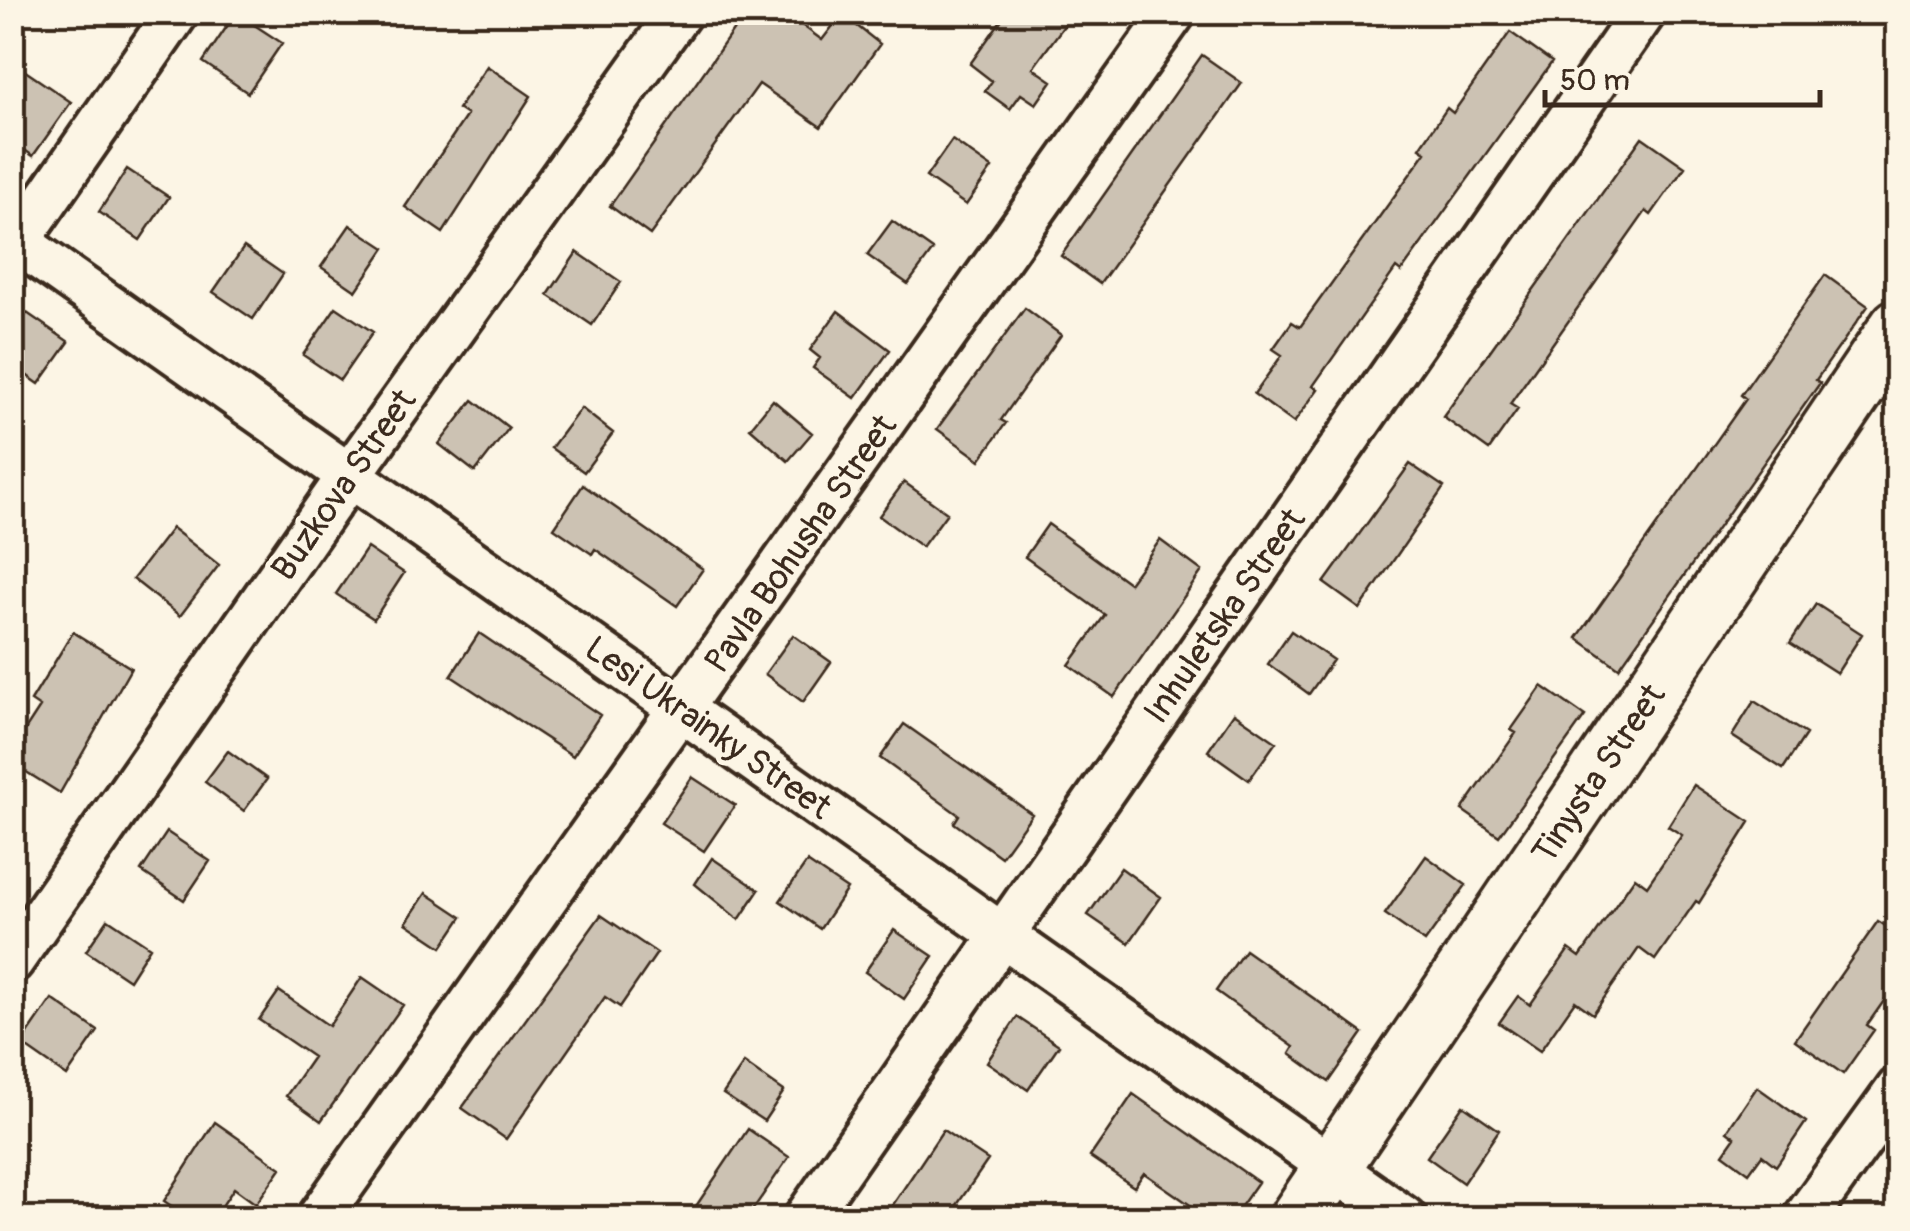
<svg xmlns="http://www.w3.org/2000/svg" width="1910" height="1231" font-family="Pangolin,sans-serif">
<rect width="100%" height="100%" fill="#fcf5e5"/>
<filter id="ink" filterUnits="userSpaceOnUse"><feTurbulence type="fractalNoise" baseFrequency=".01" numOctaves="2"/><feDisplacementMap in="SourceGraphic" scale="20" xChannelSelector="R" yChannelSelector="G"/><feConvolveMatrix kernelMatrix="1 2 1 2 8 2 1 2 1" color-interpolation-filters="sRGB"/></filter>
<g filter="url(#ink)">
<!-- building -->
<path fill="#ccc2b3" stroke="#3b2a1e" stroke-width="2.5" d="M 746,12 L 784,12 L 822,40 L 842,14 L 880,44 L 821,127 L 759,84 L 650,235 L 610,206 Z
M 1007,12 L 1074,12 L 1033,68 L 1052,81 L 1036,104 L 1021,94 L 1010,109 L 985,91 L 992,81 L 970,64 Z
M 236,13 L 282,43 L 248,93 L 203,62 Z
M 1510,32 L 1552,62 L 1401,272 L 1396,268 L 1313,386 L 1318,389 L 1294,423 L 1254,394 L 1282,355 L 1273,349 L 1292,322 L 1300,327 L 1426,152 L 1420,148 L 1447,108 L 1453,113 Z
M 1202,55 L 1242,83 L 1100,284 L 1061,256 Z
M 12,62 L 71,102 L 33,156 L 12,141 Z
M 487,66 L 531,96 L 443,233 L 405,207 L 467,115 L 458,109 Z
M 1642,137 L 1685,167 L 1651,215 L 1646,211 L 1510,404 L 1518,409 L 1489,450 L 1443,417 Z
M 952,140 L 992,168 L 966,205 L 926,177 Z
M 127,169 L 169,197 L 140,240 L 99,212 Z
M 892,221 L 933,250 L 908,284 L 867,255 Z
M 350,225 L 385,248 L 356,291 L 321,267 Z
M 244,247 L 283,274 L 253,319 L 213,292 Z
M 577,252 L 621,282 L 592,325 L 548,295 Z
M 1825,275 L 1868,306 L 1816,380 L 1820,383 L 1619,668 L 1577,638 L 1746,399 L 1741,395 Z
M 336,307 L 373,332 L 340,380 L 303,355 Z
M 1025,308 L 1061,335 L 1001,420 L 1006,423 L 980,460 L 937,429 Z
M 838,311 L 890,350 L 855,398 L 813,368 L 820,358 L 810,350 Z
M 27,313 L 69,342 L 39,384 L 12,365 L 12,334 Z
M 473,400 L 509,428 L 475,472 L 439,444 Z
M 773,400 L 812,433 L 788,461 L 750,428 Z
M 581,408 L 613,433 L 584,472 L 551,448 Z
M 1410,464 L 1444,487 L 1360,609 L 1324,583 Z
M 904,482 L 947,513 L 922,547 L 879,516 Z
M 583,485 L 703,569 L 677,606 L 595,549 L 592,554 L 554,528 Z
M 1048,524 L 1129,583 L 1160,540 L 1202,571 L 1114,697 L 1069,665 L 1105,615 L 1025,557 Z
M 172,528 L 219,565 L 180,616 L 133,579 Z
M 367,548 L 404,573 L 374,619 L 336,594 Z
M 1816,604 L 1862,634 L 1837,673 L 1790,643 Z
M 1291,631 L 1333,660 L 1309,694 L 1268,664 Z
M 73,632 L 131,668 L 60,793 L 12,763 L 12,750 L 40,707 L 31,701 Z
M 479,633 L 600,715 L 573,756 L 451,676 Z
M 793,635 L 831,662 L 803,702 L 765,674 Z
M 1542,686 L 1585,716 L 1499,836 L 1462,810 L 1516,733 L 1511,730 Z
M 1754,701 L 1806,734 L 1783,769 L 1732,736 Z
M 1234,713 L 1276,742 L 1249,780 L 1208,751 Z
M 904,724 L 1032,814 L 1001,857 L 954,823 L 959,815 L 880,758 Z
M 228,751 L 267,779 L 244,811 L 205,782 Z
M 692,777 L 735,805 L 704,851 L 661,823 Z
M 1694,785 L 1750,822 L 1699,903 L 1696,901 L 1655,960 L 1639,948 L 1593,1014 L 1575,1001 L 1540,1051 L 1499,1023 L 1518,996 L 1530,1005 L 1569,949 L 1580,957 L 1635,877 L 1647,886 L 1682,835 L 1668,826 Z
M 167,832 L 210,861 L 184,900 L 141,871 Z
M 1426,856 L 1466,885 L 1425,942 L 1385,914 Z
M 712,858 L 759,890 L 739,920 L 695,884 Z
M 807,862 L 847,889 L 820,929 L 780,901 Z
M 1121,868 L 1161,897 L 1129,943 L 1088,915 Z
M 426,893 L 462,917 L 442,947 L 406,923 Z
M 601,915 L 657,953 L 620,1007 L 605,997 L 506,1139 L 462,1108 Z
M 108,919 L 150,947 L 129,980 L 86,951 Z
M 1878,921 L 1898,934 L 1898,981 L 1867,1025 L 1874,1030 L 1843,1074 L 1795,1040 Z
M 894,930 L 933,956 L 904,999 L 865,972 Z
M 1245,950 L 1363,1033 L 1329,1082 L 1290,1054 L 1294,1047 L 1216,991 Z
M 362,977 L 403,1005 L 321,1121 L 286,1096 L 313,1057 L 259,1020 L 279,991 L 329,1026 Z
M 52,999 L 98,1031 L 67,1076 L 21,1044 Z
M 1017,1017 L 1059,1045 L 1028,1090 L 987,1062 Z
M 744,1063 L 784,1091 L 764,1121 L 723,1094 Z
M 1757,1087 L 1806,1122 L 1776,1166 L 1762,1155 L 1749,1173 L 1723,1154 L 1735,1137 L 1727,1131 Z
M 1133,1094 L 1258,1182 L 1233,1218 L 1209,1218 L 1144,1173 L 1134,1187 L 1090,1157 Z
M 1463,1105 L 1499,1130 L 1463,1183 L 1427,1157 Z
M 215,1122 L 281,1168 L 256,1204 L 234,1188 L 214,1218 L 189,1218 L 164,1201 Z
M 748,1129 L 789,1157 L 747,1218 L 688,1218 Z
M 943,1130 L 988,1160 L 948,1218 L 884,1218 Z"/>
<g fill="none" stroke-linecap="round" stroke-linejoin="round">
<defs>
<path id="street" d="M 12,238 L 1404,1218
M 12,250 L 177,12
M 12,961 L 349,476 L 680,12
M 319,1218 L 1174,12
M 806,1218 L 1644,12
M 1805,1218 L 1898,1089"/>
<path id="secondary" d="M 1298,1218 L 1898,327"/>
</defs>
<!-- street casing -->
<use href="#street" stroke="#3b2a1e" stroke-width="50"/>
<!-- secondary casing -->
<use href="#secondary" stroke="#3b2a1e" stroke-width="62"/>
<!-- street -->
<use href="#street" stroke="#fcf5e5" stroke-width="42"/>
<!-- secondary -->
<use href="#secondary" stroke="#fcf5e5" stroke-width="55"/>
</g>
</g>
<g text-anchor="middle" dominant-baseline="central" stroke-width="10" stroke-linejoin="round" paint-order="stroke">
<!-- street labels -->
<g font-size="35" fill="#3b2a1e" stroke="#fcf5e5">
<text transform="translate(344 485) rotate(-55)">Buzkova Street</text>
<text transform="translate(801 544) rotate(-55)">Pavla Bohusha Street</text>
<text transform="translate(1225 616) rotate(-55)">Inhuletska Street</text>
<text transform="translate(708 728) rotate(35)">Lesi Ukrainky Street</text>
<text transform="translate(1599 774) rotate(-56)">Tinysta Street</text>
</g>
</g>
<!-- margin -->
<rect width="1910" height="1231" fill="none" stroke="#fcf5e5" stroke-width="50"/>
<rect x="25" y="25" width="1860" height="1181" fill="none" stroke="#3b2a1e" stroke-width="4" filter="url(#ink)"/>
<!-- scale -->
<path d="M1545 90v15h275v-15" fill="none" stroke="#3b2a1e" stroke-width="5"/>
<text x="1560" y="90" font-size="30" fill="#3b2a1e" stroke="#fcf5e5" stroke-width="8" paint-order="stroke">50 m</text>
</svg>
